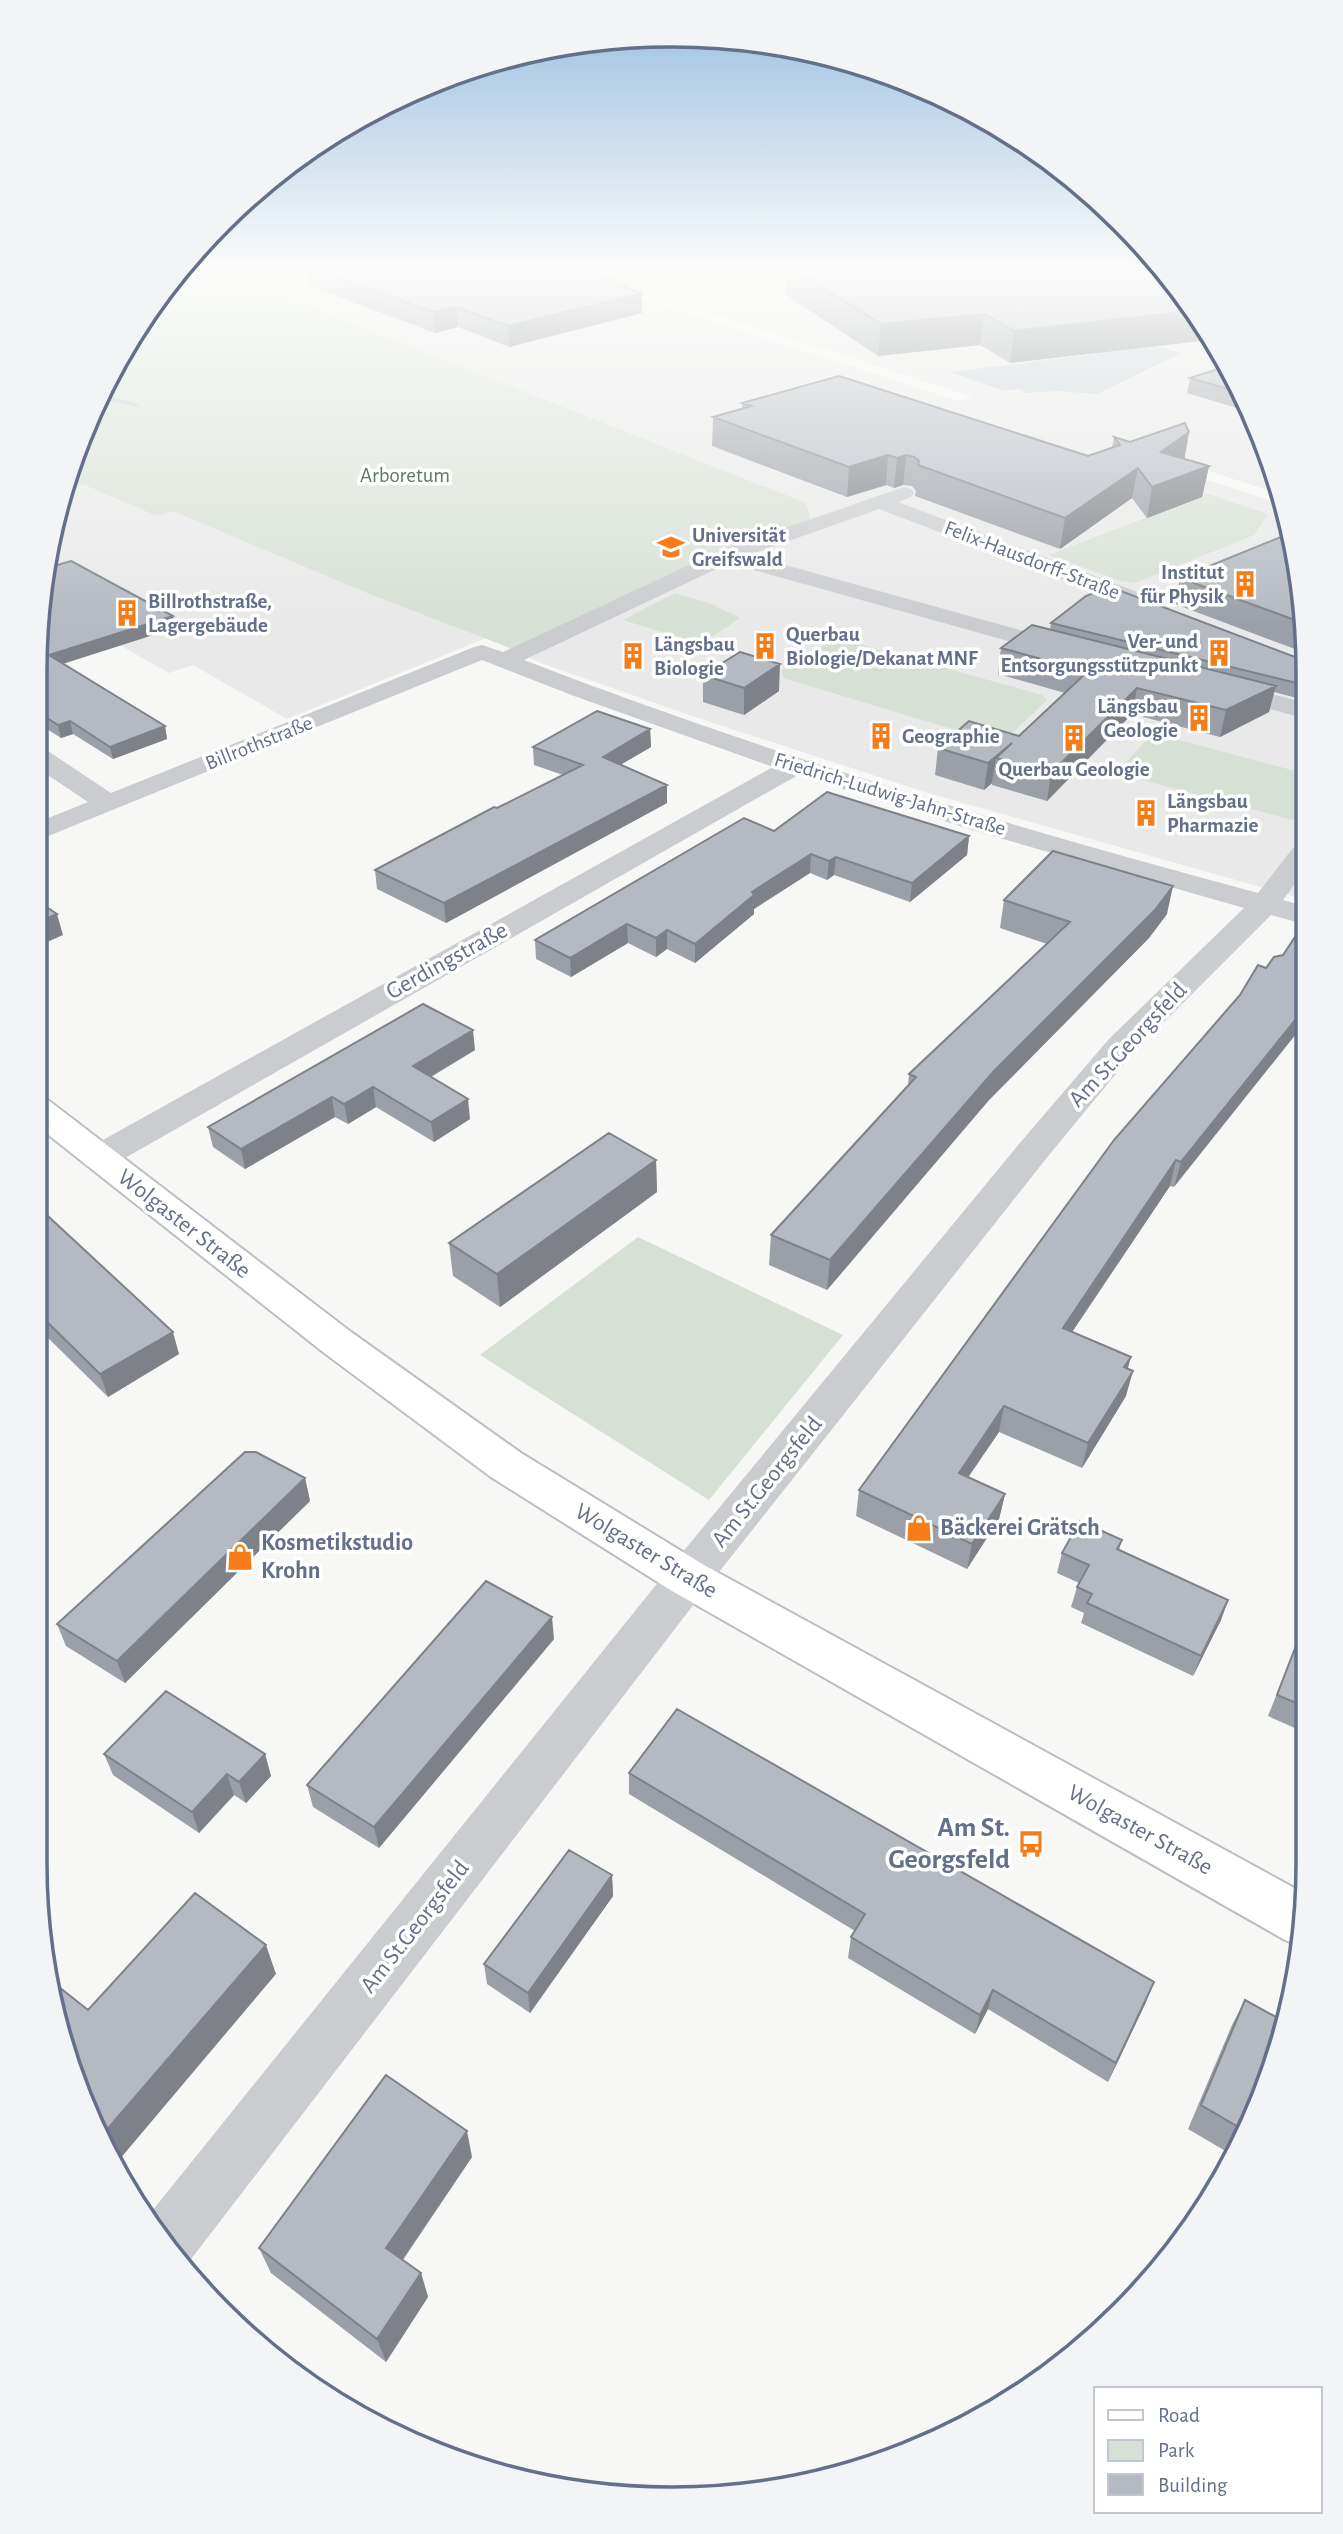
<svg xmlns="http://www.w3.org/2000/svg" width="1343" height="2534" font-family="'Alegreya Sans',sans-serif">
<rect width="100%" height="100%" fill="#f7f8f5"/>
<!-- built -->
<path fill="#e8e9e8" d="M 179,271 L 555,271 L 959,401 L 973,397 L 580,271 L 1164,271 L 1177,284 L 1260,428 L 1277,493 L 1163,456 L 1150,461 L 1280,504 L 1302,588 L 1303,899 L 928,793 L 692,716 L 541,663 L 486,638 L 287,719 L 193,665 L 169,673 L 109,639 L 38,620 L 57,506 L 101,390 L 167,284 Z"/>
<!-- green -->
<path fill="#d7e0d5" d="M 179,271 L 219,271 L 806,503 L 811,522 L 516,650 L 372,595 L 173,511 L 157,516 L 83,484 L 63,489 L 100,393 L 109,384 L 106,382 L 167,284 Z
M 1208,494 L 1268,514 L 1254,535 L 1135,583 L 1121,581 L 1049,555 Z
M 675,593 L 709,603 L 740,618 L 701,644 L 623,620 Z
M 832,640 L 847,641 L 1042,695 L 1047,700 L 1006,739 L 992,741 L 783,678 L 782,670 Z
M 1153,733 L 1303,773 L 1303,807 L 1293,820 L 1116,773 Z
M 638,1237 L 843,1335 L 709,1500 L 480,1355 Z"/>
<!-- water -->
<path fill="#c5cdd4" d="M 1134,340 L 1181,353 L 1097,394 L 1057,391 L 1026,393 L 1020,389 L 1004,391 L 951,372 L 1095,354 Z"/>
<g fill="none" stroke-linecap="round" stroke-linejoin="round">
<!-- stream -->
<path fill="#c5cdd4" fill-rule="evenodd" d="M 99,394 L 139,404 L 140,405 L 137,407 L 98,398 Z"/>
<defs>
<path id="major" d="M 36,1097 L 48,1100 L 351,1332 L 521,1453 L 704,1565 L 1307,1895 L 1300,1946 L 1285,1940 L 672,1591 L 491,1477 L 323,1352 L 36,1125 Z"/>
</defs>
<!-- major casing -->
<use href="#major" stroke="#bcbec3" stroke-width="4"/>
<!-- minor -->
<path fill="#caccd0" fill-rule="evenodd" d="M 904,487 L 911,489 L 914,493 L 911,497 L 898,502 L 1161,601 L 1164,606 L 1161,611 L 1145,611 L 879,509 L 749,555 L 1074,645 L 1078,650 L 1074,655 L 1058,655 L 729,563 L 524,660 C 764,753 1009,826 1258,893 L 1293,848 L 1303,845 L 1303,873 L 1283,900 L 1304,906 L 1304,924 L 1271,915 L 1133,1053 L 1045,1160 L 704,1591 L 185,2267 L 167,2250 L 148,2216 L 672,1565 L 1019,1144 L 1109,1039 L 1244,908 L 982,833 L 798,775 L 111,1166 L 98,1169 L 85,1166 L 80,1158 L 85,1150 L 773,767 L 574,696 L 482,660 L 36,841 L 36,823 L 88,802 L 36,767 L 36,747 L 45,749 L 111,793 L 474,647 L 482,645 L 503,652 L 719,551 Z
M 1223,682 L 1303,702 L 1303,718 L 1214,694 L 1211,689 L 1214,684 Z"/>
<!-- major -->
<use href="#major" fill="#fff" fill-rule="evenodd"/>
</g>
<!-- wall -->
<path fill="#9b9fa7" d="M 308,271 L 588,271 L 628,288 L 642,313 L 509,347 L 458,327 L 435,333 L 310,286 Z
M 786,271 L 1164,271 L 1177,284 L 1209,340 L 1010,363 L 980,345 L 878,356 L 785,294 Z
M 1224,367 L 1250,412 L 1187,393 L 1190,378 Z
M 742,403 L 1088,456 L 1112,448 L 1114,437 L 1130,442 L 1189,432 L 1184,459 L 1209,466 L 1202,497 L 1147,518 L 1132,498 L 1060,549 L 915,496 L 916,491 L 912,486 L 903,485 L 894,488 L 886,485 L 847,497 L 712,446 L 713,417 L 742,409 Z
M 1180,578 L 1302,588 L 1303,652 L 1175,604 Z
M 173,616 L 175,628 L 63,664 L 165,726 L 167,739 L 113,759 L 73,734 L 61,738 L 36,722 L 36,630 Z
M 1051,623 L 1303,660 L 1303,695 L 1297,698 L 1274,692 L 1269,712 L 1220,737 L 1132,714 L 1047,801 L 992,785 L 992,783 L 984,790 L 935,775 L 938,748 L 1019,736 L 1065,693 L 998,674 L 1001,648 L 1050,630 Z
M 703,675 L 779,691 L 744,715 L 703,702 Z
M 650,729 L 651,747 L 620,765 L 667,785 L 667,803 L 446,923 L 377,889 L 375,870 L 563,775 L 534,765 L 533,747 Z
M 774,831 L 969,836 L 967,855 L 910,902 L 834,875 L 827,880 L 810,873 L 754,909 L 754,914 L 695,963 L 667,949 L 656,957 L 628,943 L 571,977 L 536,959 L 535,940 Z
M 1004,900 L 1167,914 L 1149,938 L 989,1100 L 827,1290 L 769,1265 L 771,1235 L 908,1086 L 909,1074 L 1047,944 L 1000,928 Z
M 1240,995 L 1174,1187 L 1170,1186 L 1072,1332 L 1128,1368 L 1126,1396 L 1082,1468 L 999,1432 L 968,1477 L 1005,1494 L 999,1519 L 967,1569 L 856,1516 L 859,1490 Z
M 475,1050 L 431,1077 L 470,1119 L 434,1142 L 376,1107 L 348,1124 L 335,1117 L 245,1169 L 213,1147 L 208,1127 Z
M 656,1160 L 657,1192 L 500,1307 L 453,1276 L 449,1243 Z
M 36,1205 L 179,1354 L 108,1397 L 36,1326 Z
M 305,1478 L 310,1501 L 125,1683 L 66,1646 L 57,1624 Z
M 1122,1540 L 1119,1550 L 1228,1600 L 1221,1620 L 1193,1676 L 1081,1623 L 1084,1613 L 1071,1607 L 1077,1587 L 1079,1583 L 1057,1573 L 1062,1553 Z
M 1304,1625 L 1306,1625 L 1306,1733 L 1268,1716 Z
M 554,1639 L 379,1848 L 313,1807 L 307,1785 Z
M 104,1754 L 265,1754 L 271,1776 L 246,1803 L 234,1795 L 199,1833 L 113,1775 Z
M 629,1773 L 1146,2002 L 1108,2082 L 988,2009 L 975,2034 L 848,1958 L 851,1937 L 855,1931 L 629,1794 Z
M 612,1875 L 613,1896 L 530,2013 L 487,1984 L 484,1964 Z
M 1245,2000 L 1286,2027 L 1242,2144 L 1234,2156 L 1188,2129 L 1232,2025 Z
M 472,2157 L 403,2260 L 421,2273 L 428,2297 L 386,2362 L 271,2273 L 259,2248 Z"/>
<!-- shaded-wall -->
<path fill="#7e8288" d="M 628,284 L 628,296 L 642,293 L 642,313 L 509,347 L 508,326 L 620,286 Z
M 456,307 L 458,327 L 435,333 L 433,312 Z
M 1192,311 L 1209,340 L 1010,363 L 1014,331 Z
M 984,314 L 980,345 L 878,356 L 881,324 Z
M 1189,432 L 1184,461 L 1161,452 Z
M 888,455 L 886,485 L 847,497 L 849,467 Z
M 906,455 L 903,485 L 894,488 L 897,458 Z
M 1209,466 L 1202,497 L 1147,518 L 1152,487 Z
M 1138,468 L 1132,498 L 1060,549 L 1065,518 Z
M 173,616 L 175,628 L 52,667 L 49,655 Z
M 780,664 L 779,691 L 744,715 L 744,688 Z
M 1303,683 L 1303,695 L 1297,698 L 1301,684 Z
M 1276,686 L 1269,712 L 1220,737 L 1226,710 Z
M 1137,688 L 1132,714 L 1047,801 L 1051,773 Z
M 70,721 L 73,734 L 61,738 L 58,725 Z
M 165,726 L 167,739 L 113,759 L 110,747 Z
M 650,729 L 651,747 L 603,775 L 603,757 Z
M 1012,743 L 996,758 L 992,783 L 984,790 L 988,763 Z
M 667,785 L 667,803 L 446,923 L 444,903 Z
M 969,836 L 967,855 L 910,902 L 912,883 Z
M 811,854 L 810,873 L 754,909 L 754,914 L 695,963 L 695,944 L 752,892 Z
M 836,857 L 834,875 L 827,880 L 829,861 Z
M 1173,886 L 1167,914 L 1149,938 L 989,1100 L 827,1290 L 830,1260 L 994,1071 Z
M 57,914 L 63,935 L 36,947 L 36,923 Z
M 627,924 L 628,943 L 571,977 L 570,958 Z
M 667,930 L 667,949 L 656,957 L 656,938 Z
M 1304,1009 L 1304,1024 L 1174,1187 L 1181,1162 Z
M 473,1030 L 475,1050 L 415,1086 L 413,1066 Z
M 373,1087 L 376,1107 L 348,1124 L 344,1104 Z
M 332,1097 L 335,1117 L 245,1169 L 241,1149 Z
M 468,1099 L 470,1119 L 434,1142 L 431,1122 Z
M 656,1160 L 657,1192 L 500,1307 L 497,1274 Z
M 1176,1160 L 1170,1186 L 1058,1353 L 1063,1328 Z
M 173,1332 L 179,1354 L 108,1397 L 100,1374 Z
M 1131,1357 L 1124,1382 L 1124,1367 Z
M 1133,1371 L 1126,1396 L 1082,1468 L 1088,1443 Z
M 1004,1406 L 999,1432 L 954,1498 L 959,1473 Z
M 305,1478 L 310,1501 L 125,1683 L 117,1661 Z
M 1005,1494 L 999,1519 L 967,1569 L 972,1544 Z
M 1228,1600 L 1221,1620 L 1193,1676 L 1201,1656 Z
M 552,1617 L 554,1639 L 379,1848 L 374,1827 Z
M 265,1754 L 271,1776 L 246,1803 L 239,1782 Z
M 227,1774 L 234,1795 L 199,1833 L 192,1812 Z
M 612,1875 L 613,1896 L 530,2013 L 528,1993 Z
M 266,1945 L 276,1974 L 119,2160 L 104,2133 Z
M 1154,1982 L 1146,2002 L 1108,2082 L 1116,2063 Z
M 993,1990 L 988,2009 L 975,2034 L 980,2015 Z
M 467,2131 L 472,2157 L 394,2272 L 386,2248 Z
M 421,2273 L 428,2297 L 386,2362 L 377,2339 Z"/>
<!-- building -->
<path fill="#b4b9c2" stroke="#7e8288" stroke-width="2" d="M 321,271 L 588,271 L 628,284 L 620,286 L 642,293 L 508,326 L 456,307 L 433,312 Z
M 797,271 L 1164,271 L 1177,284 L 1192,311 L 1014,331 L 984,314 L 881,324 Z
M 1224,367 L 1239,392 L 1190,378 Z
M 839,376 L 1088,456 L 1120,445 L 1114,437 L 1130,442 L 1185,423 L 1189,432 L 1161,452 L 1209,466 L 1152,487 L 1138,468 L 1065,518 L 918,465 L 919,461 L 914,457 L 906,455 L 897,458 L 888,455 L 849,467 L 713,417 L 752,406 L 742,403 Z
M 1288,534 L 1302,588 L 1303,623 L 1180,578 Z
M 71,561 L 173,616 L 49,655 L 165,726 L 110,747 L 70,721 L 58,725 L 36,711 L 36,630 L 47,568 Z
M 1110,587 L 1303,660 L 1303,683 L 1301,684 L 1051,623 L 1086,596 Z
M 1032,625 L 1276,686 L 1226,710 L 1137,688 L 1051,773 L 996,758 L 1012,743 L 988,763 L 938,748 L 969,721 L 1019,736 L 1084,675 L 1082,674 L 1085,671 L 1001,648 Z
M 740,652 L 780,664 L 744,688 L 703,675 Z
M 597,711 L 650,729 L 603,757 L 667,785 L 444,903 L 375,870 L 494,807 L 497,808 L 583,765 L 533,747 Z
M 827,792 L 969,836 L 912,883 L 836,857 L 829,861 L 811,854 L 752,892 L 754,895 L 695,944 L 667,930 L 656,938 L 627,924 L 570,958 L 535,940 L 744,818 L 774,831 Z
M 1053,851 L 1173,886 L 1155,910 L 994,1071 L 830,1260 L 771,1235 L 916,1077 L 909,1074 L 1070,922 L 1004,900 Z
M 36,900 L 57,914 L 36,923 Z
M 1297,934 L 1304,936 L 1304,1009 L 1181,1162 L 1176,1160 L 1063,1328 L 1131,1357 L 1124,1367 L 1133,1371 L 1088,1443 L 1004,1406 L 959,1473 L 1005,1494 L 972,1544 L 859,1490 L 1114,1140 L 1240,995 L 1258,965 L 1266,968 L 1274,957 L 1283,955 Z
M 423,1004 L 473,1030 L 413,1066 L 468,1099 L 431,1122 L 373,1087 L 344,1104 L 332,1097 L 241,1149 L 208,1127 Z
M 609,1133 L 656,1160 L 497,1274 L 449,1243 Z
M 36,1205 L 173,1332 L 100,1374 L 36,1311 Z
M 245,1452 L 256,1452 L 305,1478 L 117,1661 L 57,1624 Z
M 1080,1521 L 1122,1540 L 1117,1549 L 1228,1600 L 1201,1656 L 1087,1603 L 1092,1594 L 1077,1587 L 1089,1565 L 1062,1553 Z
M 486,1581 L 552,1617 L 374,1827 L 307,1785 Z
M 1304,1625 L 1306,1625 L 1306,1707 L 1277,1695 Z
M 166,1691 L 265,1754 L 239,1782 L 227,1774 L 192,1812 L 104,1754 Z
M 677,1709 L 1154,1982 L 1116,2063 L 993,1990 L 980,2015 L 851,1937 L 865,1914 L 629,1773 Z
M 569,1850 L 612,1875 L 528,1993 L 484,1964 Z
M 195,1893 L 266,1945 L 104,2133 L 69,2067 L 55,1984 L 88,2010 Z
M 1245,2000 L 1287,2023 L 1247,2132 L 1201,2105 Z
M 386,2075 L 467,2131 L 386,2248 L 421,2273 L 377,2339 L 259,2248 Z"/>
<!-- sky -->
<linearGradient id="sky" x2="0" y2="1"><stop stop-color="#9abee0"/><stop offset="0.43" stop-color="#fbfcfa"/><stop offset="1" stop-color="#fbfcfa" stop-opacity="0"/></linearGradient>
<rect width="1343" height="626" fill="url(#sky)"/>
<!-- icons -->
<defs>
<symbol id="university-bare" viewBox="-9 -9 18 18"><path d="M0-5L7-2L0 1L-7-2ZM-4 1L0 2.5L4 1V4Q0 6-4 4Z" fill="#f47c19" stroke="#fff" stroke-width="2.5" paint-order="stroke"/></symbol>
<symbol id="building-bare" viewBox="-9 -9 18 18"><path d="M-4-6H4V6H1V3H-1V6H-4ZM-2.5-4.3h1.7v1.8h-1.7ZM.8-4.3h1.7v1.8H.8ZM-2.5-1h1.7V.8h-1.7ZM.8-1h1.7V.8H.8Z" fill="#f47c19" stroke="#fff" stroke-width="2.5" paint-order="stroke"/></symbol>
<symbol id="shop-bare" viewBox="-9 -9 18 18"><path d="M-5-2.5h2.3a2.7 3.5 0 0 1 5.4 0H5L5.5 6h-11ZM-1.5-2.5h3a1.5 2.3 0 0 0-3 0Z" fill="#f47c19" stroke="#fff" stroke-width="2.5" paint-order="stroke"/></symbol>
<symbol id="bus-bare" viewBox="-9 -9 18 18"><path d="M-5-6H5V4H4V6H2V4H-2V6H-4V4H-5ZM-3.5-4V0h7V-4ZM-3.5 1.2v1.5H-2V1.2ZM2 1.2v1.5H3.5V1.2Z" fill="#f47c19" stroke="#fff" stroke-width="2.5" paint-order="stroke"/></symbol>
</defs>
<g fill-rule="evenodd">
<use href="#university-bare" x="652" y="528" width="38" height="38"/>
<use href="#building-bare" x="1226" y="565" width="38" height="38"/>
<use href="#building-bare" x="108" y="594" width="38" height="38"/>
<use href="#building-bare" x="746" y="627" width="38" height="38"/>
<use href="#building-bare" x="1200" y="634" width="38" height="38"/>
<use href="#building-bare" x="614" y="637" width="38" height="38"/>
<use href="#building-bare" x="1180" y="699" width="38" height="38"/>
<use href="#building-bare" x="862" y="717" width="38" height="38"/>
<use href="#building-bare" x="1055" y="719" width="38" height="38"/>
<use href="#building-bare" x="1127" y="794" width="38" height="38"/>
<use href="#shop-bare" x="900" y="1509" width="38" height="38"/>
<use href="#shop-bare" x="221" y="1538" width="38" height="38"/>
<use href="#bus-bare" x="1012" y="1825" width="38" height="38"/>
</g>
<g text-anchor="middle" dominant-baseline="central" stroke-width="7" stroke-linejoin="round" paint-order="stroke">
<!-- far-park labels -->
<g font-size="21" fill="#5f7a60" stroke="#fff">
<text x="405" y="475">Arboretum</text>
</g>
<!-- far-poi labels -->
<g font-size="21" font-weight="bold" fill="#647089" stroke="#fff" text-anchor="start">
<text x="692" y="535">Universität<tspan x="692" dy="24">Greifswald</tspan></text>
<text x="1224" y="572" text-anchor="end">Institut<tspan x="1224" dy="24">für Physik</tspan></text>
<text x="148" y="601">Billrothstraße,<tspan x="148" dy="24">Lagergebäude</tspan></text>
<text x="786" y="634">Querbau<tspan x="786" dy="24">Biologie/Dekanat MNF</tspan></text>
<text x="1198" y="641" text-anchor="end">Ver- und<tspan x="1198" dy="24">Entsorgungsstützpunkt</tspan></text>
<text x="654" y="644">Längsbau<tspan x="654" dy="24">Biologie</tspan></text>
<text x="1178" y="706" text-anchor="end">Längsbau<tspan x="1178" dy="24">Geologie</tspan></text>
<text x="902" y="736">Geographie</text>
<text x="1074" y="769" text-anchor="middle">Querbau Geologie</text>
<text x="1167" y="801">Längsbau<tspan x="1167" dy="24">Pharmazie</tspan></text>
</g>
<!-- far-street labels -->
<g font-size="21" fill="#647089" stroke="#fff">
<text transform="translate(1032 560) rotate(21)">Felix-Hausdorff-Straße</text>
<text transform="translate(259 743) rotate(-22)">Billrothstraße</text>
<text transform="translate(890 794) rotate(17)">Friedrich-Ludwig-Jahn-Straße</text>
</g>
<!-- street labels -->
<g font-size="24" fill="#647089" stroke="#fff">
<text transform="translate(447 961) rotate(-29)">Gerdingstraße</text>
<text transform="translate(1128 1045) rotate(-47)">Am St.Georgsfeld</text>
<text transform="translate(184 1224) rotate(38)">Wolgaster Straße</text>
<text transform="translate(767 1482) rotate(-51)">Am St.Georgsfeld</text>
<text transform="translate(646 1551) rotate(31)">Wolgaster Straße</text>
<text transform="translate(1140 1830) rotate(29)">Wolgaster Straße</text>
<text transform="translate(415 1927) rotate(-52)">Am St.Georgsfeld</text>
</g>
<!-- poi labels -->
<g font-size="24" font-weight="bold" fill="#647089" stroke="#fff" text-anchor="start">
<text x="940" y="1528">Bäckerei Grätsch</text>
<text x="261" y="1543">Kosmetikstudio<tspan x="261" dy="28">Krohn</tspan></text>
</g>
<!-- near-poi labels -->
<g font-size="28" font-weight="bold" fill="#647089" stroke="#fff" text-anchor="end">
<text x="1010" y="1828">Am St.<tspan x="1010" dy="32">Georgsfeld</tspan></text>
</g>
</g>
<!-- crop -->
<path d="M0 0H1343V2534H0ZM671 47H672A624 624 0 0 1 1296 671V1863A624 624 0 0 1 672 2487H671A624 624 0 0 1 47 1863V671A624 624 0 0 1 671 47Z" fill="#f3f4f6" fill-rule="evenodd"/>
<path fill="none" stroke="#647089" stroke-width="3.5" d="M671 47H672A624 624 0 0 1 1296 671V1863A624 624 0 0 1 672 2487H671A624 624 0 0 1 47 1863V671A624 624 0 0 1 671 47Z"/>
<!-- legend -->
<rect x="1094" y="2387" width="228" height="126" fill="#ffffff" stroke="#c1c6d0" stroke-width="2"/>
<rect x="1108" y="2410" width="35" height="10" fill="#ffffff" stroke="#c1c6d0" stroke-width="2"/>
<text x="1158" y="2422" font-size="21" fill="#647089">Road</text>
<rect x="1108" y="2440" width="35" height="21" fill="#d7e0d5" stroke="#c1c6d0" stroke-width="2"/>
<text x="1158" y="2457" font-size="21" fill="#647089">Park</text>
<rect x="1108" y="2474" width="35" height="21" fill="#b4b9c2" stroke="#c1c6d0" stroke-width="2"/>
<text x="1158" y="2492" font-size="21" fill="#647089">Building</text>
</svg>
